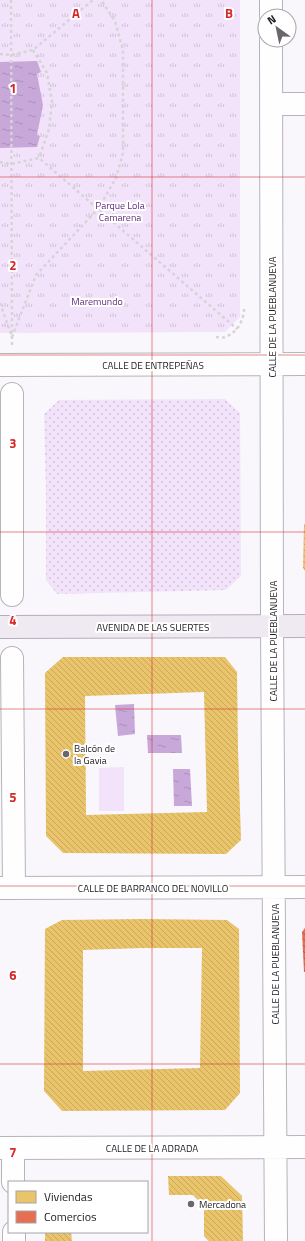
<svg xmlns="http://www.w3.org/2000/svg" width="305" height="1241" font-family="'Titillium Web',sans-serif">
<defs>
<pattern id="grass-dots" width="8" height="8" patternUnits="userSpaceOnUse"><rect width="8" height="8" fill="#f2e3fb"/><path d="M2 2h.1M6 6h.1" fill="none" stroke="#cfc2d7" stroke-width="1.8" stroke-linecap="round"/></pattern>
<pattern id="park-tufts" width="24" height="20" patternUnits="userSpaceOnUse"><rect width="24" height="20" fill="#f2e3fb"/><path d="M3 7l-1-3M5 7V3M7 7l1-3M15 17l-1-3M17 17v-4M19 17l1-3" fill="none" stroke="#cfc2d7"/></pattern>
<pattern id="water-ripples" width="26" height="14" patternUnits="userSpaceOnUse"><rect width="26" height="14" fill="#c7a8d9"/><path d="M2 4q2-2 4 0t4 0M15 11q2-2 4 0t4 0" fill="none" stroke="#aa90ba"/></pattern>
<pattern id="homes-back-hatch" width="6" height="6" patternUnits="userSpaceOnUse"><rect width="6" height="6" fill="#e9c46a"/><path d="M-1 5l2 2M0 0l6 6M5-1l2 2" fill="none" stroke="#c7a85c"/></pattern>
<pattern id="shops-back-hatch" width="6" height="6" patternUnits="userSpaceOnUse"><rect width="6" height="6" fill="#e76f51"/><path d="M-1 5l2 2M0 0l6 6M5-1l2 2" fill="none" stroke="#bb5a43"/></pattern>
</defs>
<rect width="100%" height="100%" fill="#f9f6fc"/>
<!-- grass -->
<path fill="url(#grass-dots)" d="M 225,399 L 240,413 L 241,576 L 226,590 L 57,594 L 46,580 L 46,493 L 44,414 L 59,400 Z"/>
<!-- park -->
<path fill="url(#park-tufts)" d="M 0,0 L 240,0 L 240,317 L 225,332 L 0,333 Z"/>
<!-- pitch -->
<path fill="#f2e3fb" d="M 124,767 L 124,811 L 99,811 L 99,768 Z"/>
<!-- water -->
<path fill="url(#water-ripples)" d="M 37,61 L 41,72 L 37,74 L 43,105 L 37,135 L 40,136 L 37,147 L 0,148 L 0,62 Z
M 134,704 L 135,734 L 118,736 L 115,705 Z
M 147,735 L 181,735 L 182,753 L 148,753 Z
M 173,769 L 190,769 L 192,806 L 174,806 Z"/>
<!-- homes -->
<path fill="url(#homes-back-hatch)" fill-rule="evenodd" d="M 304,524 L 305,524 L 305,571 L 303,568 Z
M 63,657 L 225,657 L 237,672 L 238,749 L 241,840 L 226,854 L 63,853 L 46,836 L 45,673 ZM 204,692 L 207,812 L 86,815 L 85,696 Z
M 142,919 L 227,920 L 239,929 L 240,1093 L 225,1110 L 62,1111 L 44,1091 L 45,929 L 62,920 ZM 142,948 L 202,948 L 200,1068 L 83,1071 L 83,950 Z
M 168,1176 L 221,1176 L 242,1196 L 243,1241 L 209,1241 L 204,1236 L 204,1210 L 201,1203 L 193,1195 L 169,1195 Z
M 45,1232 L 71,1232 L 72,1241 L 45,1241 Z"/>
<!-- shops -->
<path fill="url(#shops-back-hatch)" d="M 305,928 L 305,972 L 304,972 L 302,932 Z"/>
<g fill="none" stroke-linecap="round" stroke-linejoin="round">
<defs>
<path id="minor" d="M 271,0 L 271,16
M 271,40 L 272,626 L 276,1241
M 272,104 L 305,104
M 0,365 L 305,364
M 12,394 L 12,595
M 12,658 L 14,888
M 0,888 L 305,887
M 0,1148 L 305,1147
M 13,1148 L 13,1182
M 14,1232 L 14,1241"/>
<path id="major" d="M 0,627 L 305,626"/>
</defs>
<!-- minor casing -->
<use href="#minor" stroke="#b7b3ba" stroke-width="24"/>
<!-- major casing -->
<use href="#major" stroke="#b5adbb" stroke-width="24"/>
<!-- path -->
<path stroke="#d5d4d7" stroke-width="2.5" stroke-dasharray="3 3" stroke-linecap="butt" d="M 11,0 L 12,345
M 33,50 L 47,73 L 52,102 L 49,129 L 39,158
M 0,54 L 11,55 L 33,50 L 93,0
M 0,162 L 11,164 L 39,158 L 237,329
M 0,303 L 11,334
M 12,337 L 36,275 L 98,209 L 116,178 L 123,153 L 123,50 L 115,21 L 101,0
M 216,337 C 218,337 223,338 225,337 C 237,333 244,320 244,309"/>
<!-- minor -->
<use href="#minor" stroke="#fefeff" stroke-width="22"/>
<!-- major -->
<use href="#major" stroke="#efeaf1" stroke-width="22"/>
</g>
<!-- grid -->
<path fill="none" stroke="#d62828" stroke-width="1" stroke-opacity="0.55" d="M 152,0 L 152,1241M 0,177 L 305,177M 0,355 L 305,355M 0,532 L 305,532M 0,709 L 305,709M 0,886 L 305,886M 0,1064 L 305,1064"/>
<!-- markers -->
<g fill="#6b666e" stroke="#fff" stroke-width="1.5">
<circle cx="66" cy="754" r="4"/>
<circle cx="191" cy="1204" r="4"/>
</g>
<g text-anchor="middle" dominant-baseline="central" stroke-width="4" stroke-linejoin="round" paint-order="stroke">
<!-- park labels -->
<g font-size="10" fill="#622c7c" stroke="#fff">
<text x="120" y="205">Parque Lola<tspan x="120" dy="12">Camarena</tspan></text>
<text x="97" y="301">Maremundo</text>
</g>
<!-- street labels -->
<g font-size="10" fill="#1e1921" stroke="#fff">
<text transform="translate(272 317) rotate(-90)">CALLE DE LA PUEBLANUEVA</text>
<text x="153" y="365">CALLE DE ENTREPEÑAS</text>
<text x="153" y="627">AVENIDA DE LAS SUERTES</text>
<text transform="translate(273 641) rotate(-90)">CALLE DE LA PUEBLANUEVA</text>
<text x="153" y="888">CALLE DE BARRANCO DEL NOVILLO</text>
<text transform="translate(275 964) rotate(-90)">CALLE DE LA PUEBLANUEVA</text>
<text x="152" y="1148">CALLE DE LA ADRADA</text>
</g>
<!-- poi labels -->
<g font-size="10" fill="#1e1921" stroke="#fff" text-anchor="start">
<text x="74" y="748">Balcón de<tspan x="74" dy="12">la Gavia</tspan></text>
<text x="199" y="1204">Mercadona</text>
</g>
</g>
<g font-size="13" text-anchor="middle" font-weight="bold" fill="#d62828" stroke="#fff" stroke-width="4" stroke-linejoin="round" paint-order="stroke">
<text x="76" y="18">A</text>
<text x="229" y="18">B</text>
<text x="13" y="93">1</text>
<text x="13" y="270">2</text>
<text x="13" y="448">3</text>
<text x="13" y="625">4</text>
<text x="13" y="802">5</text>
<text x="13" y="980">6</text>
<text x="13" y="1157">7</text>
</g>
<!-- legend -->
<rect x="8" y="1181" width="140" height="52" fill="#ffffff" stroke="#a5a3a6"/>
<rect x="16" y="1191" width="20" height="12" fill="#e9c46a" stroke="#a5a3a6"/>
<text x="44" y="1201" font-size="12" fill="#1e1921">Viviendas</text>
<rect x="16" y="1211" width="20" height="12" fill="#e76f51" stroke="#a5a3a6"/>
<text x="44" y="1221" font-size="12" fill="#1e1921">Comercios</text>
<!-- north arrow -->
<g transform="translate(277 28) rotate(327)"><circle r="19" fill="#ffffff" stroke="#a5a3a6"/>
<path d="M0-3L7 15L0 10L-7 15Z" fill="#6b666e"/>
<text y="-6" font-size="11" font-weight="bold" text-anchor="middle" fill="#1e1921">N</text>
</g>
</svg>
